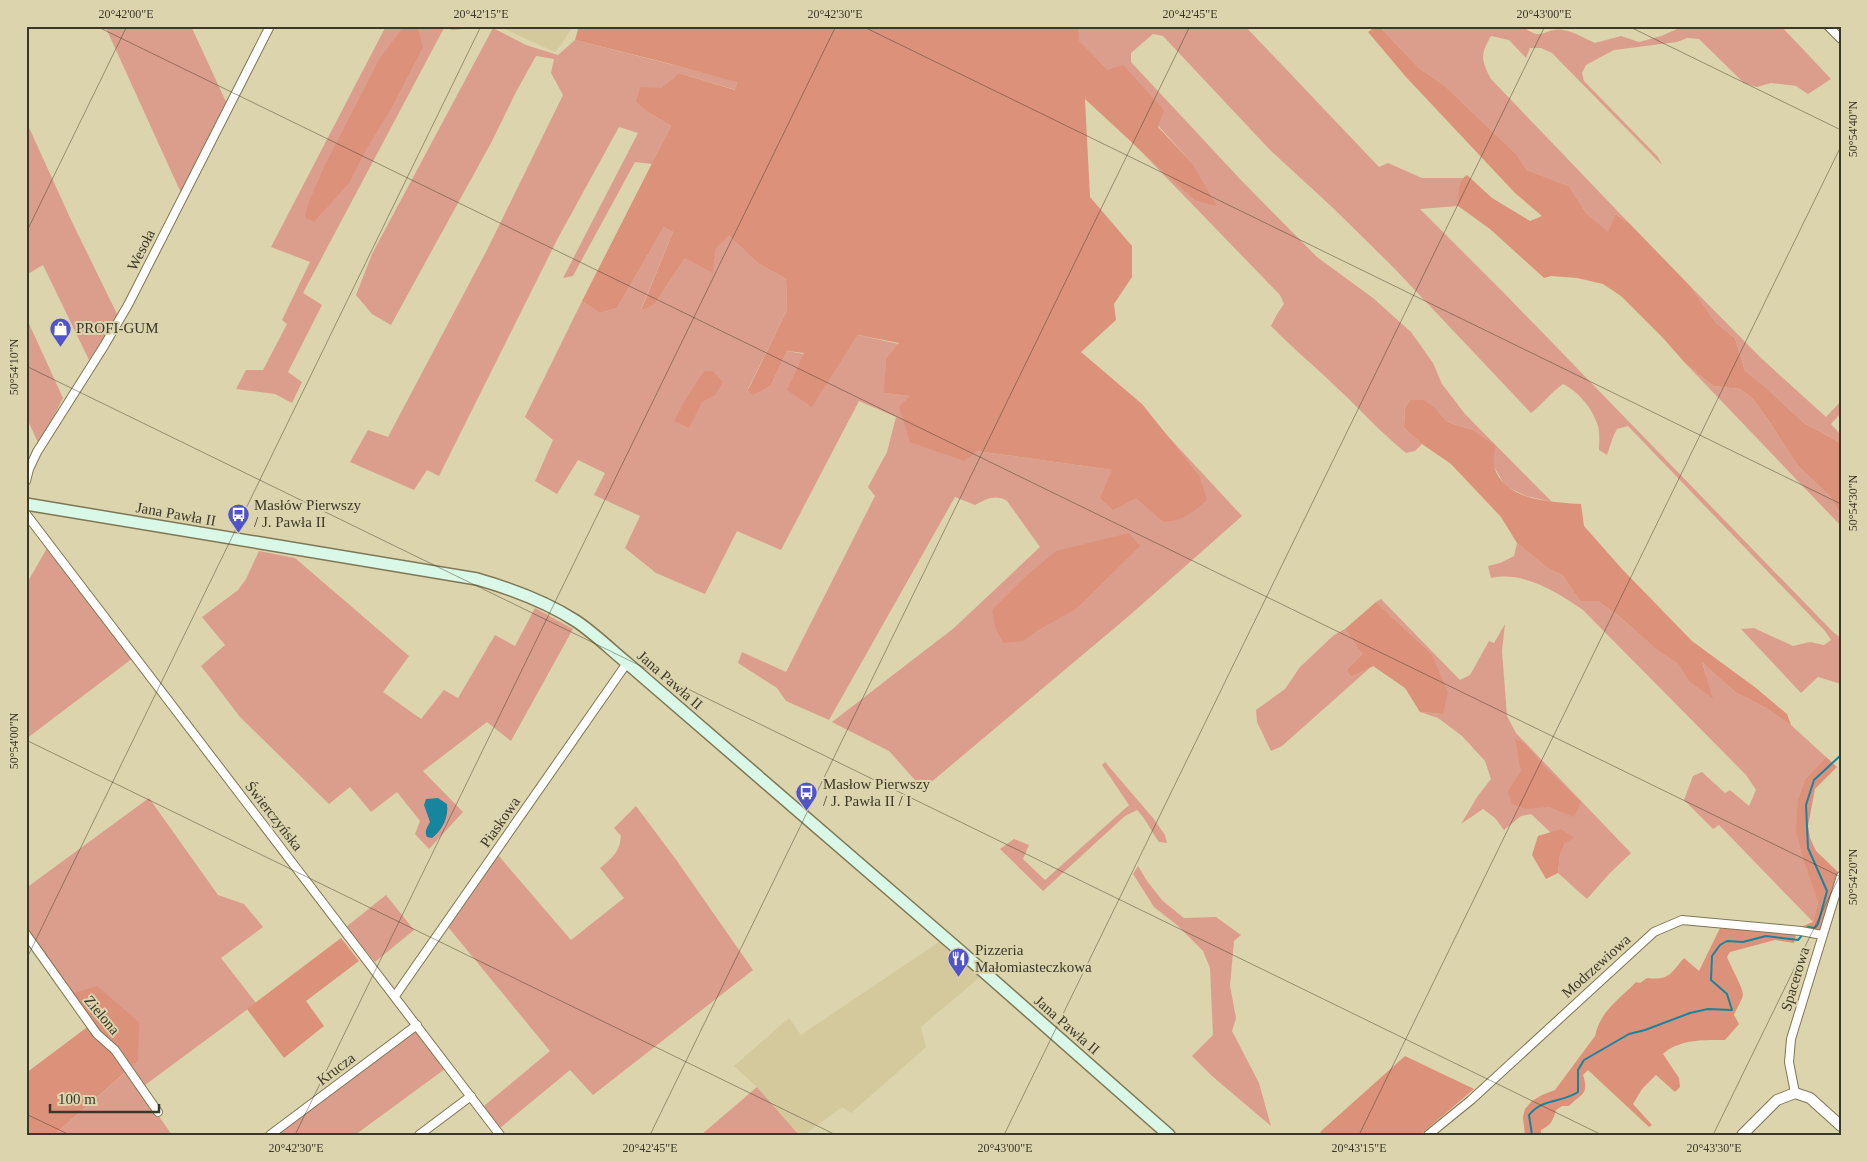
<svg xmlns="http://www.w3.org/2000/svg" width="1867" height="1161" font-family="Georgia,serif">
<rect width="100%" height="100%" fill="#dcd4ad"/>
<!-- built -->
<path fill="#d3c99c" d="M 498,26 L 573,26 L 561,45 L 555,52 Z
M 942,940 L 981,976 L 921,1027 L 926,1047 L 851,1113 L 842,1107 L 804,1135 L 799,1135 L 757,1087 L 734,1066 L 789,1018 L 801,1035 Z"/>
<!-- green -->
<path fill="#dc9e8c" d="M 105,26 L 191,26 L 227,104 L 181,193 Z
M 386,26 L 466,26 L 464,29 L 453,30 L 444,28 L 303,293 L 322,305 L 288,372 L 302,382 L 292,403 L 275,394 L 236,389 L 246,370 L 263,370 L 287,324 L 282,320 L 310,262 L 271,247 Z
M 1078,26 L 1245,26 L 1379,167 L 1388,163 L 1422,178 L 1463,178 L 1460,186 L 1458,206 L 1420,209 L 1505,294 L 1833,632 L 1841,638 L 1841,684 L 1818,677 L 1801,693 L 1741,629 L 1754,628 L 1793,646 L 1810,642 L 1824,645 L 1831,640 L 1825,631 L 1628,426 L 1617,429 L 1613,437 L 1607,455 L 1599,450 C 1599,443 1600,433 1598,426 C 1593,409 1579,392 1563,384 C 1551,392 1543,404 1531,413 L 1393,267 L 1332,207 L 1270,150 L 1163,36 L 1153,34 L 1131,53 L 1131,62 L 1240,179 L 1317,257 L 1373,298 L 1411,332 L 1433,363 L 1442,384 L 1465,414 L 1552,502 L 1526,496 L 1505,486 L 1473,430 L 1447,422 L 1438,411 L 1410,400 L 1405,408 L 1404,428 L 1422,444 L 1415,451 L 1406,453 C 1381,433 1360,409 1336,387 C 1315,366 1292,348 1271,326 L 1277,314 L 1284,304 L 1280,295 L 1129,139 L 1194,200 L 1191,162 L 1108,70 L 1078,41 Z
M 1379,26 L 1523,26 C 1542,43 1545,27 1563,30 C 1573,31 1586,39 1595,43 L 1621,36 L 1639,42 L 1661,36 L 1684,26 L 1781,26 L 1831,79 L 1808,94 L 1796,86 L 1771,83 L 1757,87 L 1744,83 L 1699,39 L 1687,38 L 1677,42 L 1614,50 L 1586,65 L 1582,73 L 1584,81 L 1658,157 L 1662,165 L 1552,53 L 1541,48 L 1530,48 L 1526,58 L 1509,40 L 1491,36 C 1480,55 1481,60 1491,79 L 1629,223 L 1615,214 L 1608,233 L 1587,214 L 1569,186 L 1527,170 L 1517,155 L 1444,85 L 1420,69 Z
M 493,28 L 526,45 L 558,55 L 575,40 L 737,81 L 736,90 L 679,73 L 661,88 L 651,114 L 671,126 L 652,164 L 635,162 L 573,276 L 563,278 L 638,133 L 619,127 L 558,238 L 439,476 L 427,470 L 414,490 L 350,462 L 368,430 L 388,437 L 487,250 L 563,95 L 551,73 L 554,59 L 536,56 L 516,92 L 491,143 L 391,325 L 372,314 L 356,295 L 372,254 Z
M 26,121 L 72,222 L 118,316 L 89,360 L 43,265 L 26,275 Z
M 664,227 L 673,232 L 641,309 L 654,305 L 685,258 L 715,248 L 729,236 L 759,264 L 786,279 L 787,310 L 748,389 L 771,385 L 787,351 L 804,354 L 812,406 L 858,335 L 899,344 L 886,358 L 885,393 L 911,396 L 977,451 L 1112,470 L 1136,497 L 1163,522 L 1199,475 L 1164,432 L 1242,516 L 1130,615 L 923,789 L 889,751 L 832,722 L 954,628 L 1040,547 L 1007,501 C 995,494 987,499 975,505 L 955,497 L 829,720 L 786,701 L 777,688 L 738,663 L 742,652 L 786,672 L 875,496 L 868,487 L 887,452 L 896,417 L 859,401 L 781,550 L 737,531 L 705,594 L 656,573 L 625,548 L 640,516 L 594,495 L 605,473 L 578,460 L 557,494 L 535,481 L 553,440 L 525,417 L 582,301 L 600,313 L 617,308 Z
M 1691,287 L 1761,358 L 1826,417 L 1841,401 L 1841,413 L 1831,424 L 1841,435 L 1841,443 L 1804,423 L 1763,385 L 1745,371 L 1735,338 L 1716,323 Z
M 26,317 L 63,398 L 39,445 L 26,416 Z
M 1685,363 L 1713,386 L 1740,389 L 1752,398 L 1767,418 L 1798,466 L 1830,496 L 1841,515 L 1841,526 Z
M 1517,543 L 1546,567 L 1563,576 L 1580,601 L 1598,601 L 1620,617 L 1658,651 L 1678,664 L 1689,682 L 1712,698 L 1702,661 L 1735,692 L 1766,708 L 1791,725 L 1826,757 L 1805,779 L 1798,799 L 1818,902 L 1813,922 L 1719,825 L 1713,829 L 1684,800 L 1693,776 L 1702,772 L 1725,793 L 1730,790 L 1749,806 L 1756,790 L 1746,775 L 1583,610 C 1557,592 1524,571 1491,578 L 1488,566 L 1500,563 L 1514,556 Z
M 47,548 L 133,658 L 26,739 L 26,585 Z
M 259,551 L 295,558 L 409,656 L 383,692 L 421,719 L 444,690 L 458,698 L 495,635 L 515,646 L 535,608 L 573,629 L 511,741 L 487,722 L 423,771 L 463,812 L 429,849 L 415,834 L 420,821 L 397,792 L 371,812 L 350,787 L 329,804 L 240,717 L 201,666 L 225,645 L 202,617 L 238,590 L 246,579 Z
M 1381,599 L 1460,680 L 1470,675 L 1489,641 L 1494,643 L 1505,624 L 1502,651 L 1507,716 L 1516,733 L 1631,853 L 1610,873 L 1587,899 L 1558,873 L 1560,855 L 1565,843 L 1550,832 L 1531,814 L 1521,816 L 1504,830 L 1495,818 L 1483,809 L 1461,824 L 1477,797 L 1491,779 L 1485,761 L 1462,736 L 1438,718 L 1420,712 L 1443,714 L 1432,654 L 1376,602 Z
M 1345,629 L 1362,654 L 1346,670 L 1351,677 L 1372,666 L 1282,746 L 1271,751 L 1257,722 L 1256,710 L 1285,689 L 1300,667 L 1334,635 Z
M 1105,762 L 1153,818 L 1165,835 L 1167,843 L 1159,842 C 1151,831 1146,819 1137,810 L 1125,816 L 1043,891 L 1000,849 L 1014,839 L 1029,845 L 1023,859 L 1045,880 L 1129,805 L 1102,765 Z
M 149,798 L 218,895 L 244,904 L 263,927 L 221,958 L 256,1003 L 141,1088 L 71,994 L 26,930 L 26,888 Z
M 636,806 L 677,861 L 753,970 L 593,1095 L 570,1070 L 500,1128 L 484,1106 L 550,1051 L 448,927 L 498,855 L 571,940 L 624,898 L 600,868 C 612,858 620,852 621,836 L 614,828 Z
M 1138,866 L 1147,881 L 1163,901 L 1184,918 L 1216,917 L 1241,935 L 1234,941 L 1230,986 L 1236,1018 L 1232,1031 L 1259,1083 L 1271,1126 L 1212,1076 L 1192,1056 L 1213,1035 L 1210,968 L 1203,951 L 1178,926 L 1154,907 L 1133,874 Z
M 386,895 L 414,930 L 375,962 L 346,927 Z
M 416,1031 L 445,1069 L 355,1135 L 270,1135 Z
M 127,1071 L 172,1135 L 54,1135 Z
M 757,1087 L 799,1135 L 701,1135 Z"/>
<!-- forest -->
<path fill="#dc917b" d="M 404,26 L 416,26 L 418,28 L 423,47 L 391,109 L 367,148 L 349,183 L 314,222 L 305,218 L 308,204 L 324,167 L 366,85 L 380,58 Z
M 579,26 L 1078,26 L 1079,41 L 1108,70 L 1123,65 L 1164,110 L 1158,127 L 1191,162 L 1217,206 L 1194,200 L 1085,99 L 1090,197 L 1132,246 L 1132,277 L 1114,304 L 1116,320 L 1081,352 L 1142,404 L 1199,475 L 1207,500 C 1191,513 1185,520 1163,522 L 1136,498 L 1113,510 L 1100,498 L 1112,470 L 977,451 L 964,461 L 910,442 L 899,407 L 910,396 L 884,393 L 886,358 L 899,343 L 858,335 L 812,407 L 787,390 L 804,353 L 787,351 L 771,385 L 753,395 L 748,390 L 787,310 L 786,279 L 759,264 L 729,236 L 715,249 L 713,273 L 685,258 L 654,305 L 641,310 L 673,232 L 664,227 L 617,308 L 600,313 L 582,301 L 671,126 L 651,114 L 636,102 L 640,87 L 661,88 L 679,73 L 735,90 L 737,82 L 663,62 L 575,40 Z
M 1376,26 L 1379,26 L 1420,69 L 1444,85 L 1517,155 L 1527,170 L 1569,186 L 1587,214 L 1608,232 L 1615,214 L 1629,223 L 1691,287 L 1716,323 L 1735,338 L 1745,371 L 1763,385 L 1804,423 L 1841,443 L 1841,515 L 1830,496 L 1798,466 L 1767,418 L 1752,398 L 1740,389 L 1713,386 L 1685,363 L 1663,338 L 1621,296 L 1603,284 L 1577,278 L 1551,276 L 1544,278 L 1490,229 L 1458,206 C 1459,195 1457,181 1467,175 L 1492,198 L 1530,221 L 1542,216 L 1515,193 L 1406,77 L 1368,32 Z
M 704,371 L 713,371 L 723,382 L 715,395 L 702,402 L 689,428 L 674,421 L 687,397 Z
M 1410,400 L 1424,400 L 1438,411 L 1447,422 L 1473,430 L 1495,446 C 1495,452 1493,460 1494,466 C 1503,501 1552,502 1581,504 L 1584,526 L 1622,569 L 1692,641 L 1756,688 L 1787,714 L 1791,725 L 1766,708 L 1735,692 L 1702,662 L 1713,699 L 1689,682 L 1678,664 L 1658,651 L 1620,617 L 1598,601 L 1580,601 L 1563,576 L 1546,567 L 1517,543 L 1501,517 L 1451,464 L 1422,444 L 1404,428 L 1405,408 Z
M 1129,533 L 1140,546 L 1077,608 L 1037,631 L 1023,641 L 1003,643 L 995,627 L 992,610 L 1027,575 L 1056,551 Z
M 1376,602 L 1432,654 L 1448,693 L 1443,714 L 1420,712 L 1405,688 L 1373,666 L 1351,677 L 1346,670 L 1362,654 L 1345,629 Z
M 1515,739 L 1524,743 L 1547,769 L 1581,802 L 1574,817 L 1549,807 L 1526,809 L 1512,804 L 1508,791 L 1521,771 Z
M 1826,757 L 1837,767 L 1815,789 L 1808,826 L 1810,838 L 1816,851 L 1838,872 L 1820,930 L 1798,928 L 1813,922 L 1818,902 L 1803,858 L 1796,830 L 1798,799 L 1805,779 Z
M 1561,829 L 1574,838 L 1565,843 L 1560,855 L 1558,873 L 1546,879 L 1532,855 L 1538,836 Z
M 1720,928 L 1796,934 L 1794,943 L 1775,940 L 1730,952 L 1727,957 C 1730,965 1743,988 1743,994 C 1743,999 1736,1009 1734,1015 L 1739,1024 L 1725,1040 C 1704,1040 1679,1039 1663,1054 L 1679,1078 L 1680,1087 L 1675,1092 L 1656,1075 L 1642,1089 L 1633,1104 L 1652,1125 L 1649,1127 L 1588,1070 L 1583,1075 C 1590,1095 1580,1094 1569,1106 L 1562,1106 L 1556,1110 C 1553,1121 1551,1125 1541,1130 L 1541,1135 L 1525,1135 L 1523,1117 L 1525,1109 L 1532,1101 L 1542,1095 L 1555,1090 L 1595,1036 C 1601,1010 1618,1001 1636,982 L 1640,983 L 1647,978 C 1669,981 1671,973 1684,958 L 1699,971 Z
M 341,938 L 359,961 L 306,1001 L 324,1026 L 284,1058 L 247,1009 Z
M 97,986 L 139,1022 L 138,1061 L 54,1135 L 26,1135 L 26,1073 L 90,1025 L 71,994 Z
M 1405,1056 L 1474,1089 L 1420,1135 L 1323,1135 L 1320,1132 Z"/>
<!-- water -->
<path fill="#16859d" d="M 438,798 L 447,804 C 449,817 442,831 432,838 L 427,837 C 424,831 427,828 430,822 L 424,805 L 426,799 Z"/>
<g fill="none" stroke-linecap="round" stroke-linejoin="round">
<!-- stream -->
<path stroke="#16859d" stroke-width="2" d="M 1807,929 L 1808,927 L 1815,928 L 1818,924 L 1827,891 L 1808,848 L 1806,805 L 1814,780 L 1841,755
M 1532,1135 L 1529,1115 C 1542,1098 1562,1103 1578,1092 L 1578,1070 L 1584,1060 L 1629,1034 L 1645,1030 L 1690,1013 L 1708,1009 L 1732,1010 L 1727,994 L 1711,980 L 1712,956 L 1720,945 L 1727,941 L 1743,942 L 1766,936 L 1798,940 L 1804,933"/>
<defs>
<path id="minor" d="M 1828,26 L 1841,39
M 26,481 L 29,469 L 37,452 L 104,346 L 128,305 L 270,26
M 26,514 L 500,1135
M 26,934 L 97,1034 L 115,1050 L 158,1112
M 395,996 L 627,663
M 1795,1093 L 1789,1062 L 1791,1039 L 1841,876
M 270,1135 L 417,1025
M 419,1135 L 471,1096
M 1428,1135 L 1471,1100 L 1654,932 L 1682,920 L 1801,931 L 1822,935"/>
<path id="tertiary" d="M 1742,1135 L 1777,1100 L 1795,1093 L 1810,1098 L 1841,1126"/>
<path id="secondary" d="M 26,504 L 477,579 C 512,589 545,601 576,621 C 594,633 610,649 627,663 L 958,949 L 1169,1135"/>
</defs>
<!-- minor casing -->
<use href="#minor" stroke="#7f7754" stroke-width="10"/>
<!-- tertiary casing -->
<use href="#tertiary" stroke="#7f7754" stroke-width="12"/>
<!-- secondary casing -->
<use href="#secondary" stroke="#7f7754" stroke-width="14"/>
<!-- minor -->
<use href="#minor" stroke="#fff" stroke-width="8"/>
<!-- tertiary -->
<use href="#tertiary" stroke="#fff" stroke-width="10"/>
<!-- secondary -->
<use href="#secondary" stroke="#daf8e7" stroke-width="11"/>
</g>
<!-- ticks -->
<path fill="none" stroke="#3c3829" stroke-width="1" stroke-opacity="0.45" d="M 96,26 L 1841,877M 862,26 L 1841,504M 1628,26 L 1841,130M 26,233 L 127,26M 26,366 L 1602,1135M 26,740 L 836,1135M 26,960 L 481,26M 26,1114 L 70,1135M 295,1135 L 836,26M 650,1135 L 1190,26M 1004,1135 L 1545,26M 1359,1135 L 1841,146M 1713,1135 L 1841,873"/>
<!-- icons -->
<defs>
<symbol id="shop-pin" viewBox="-11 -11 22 30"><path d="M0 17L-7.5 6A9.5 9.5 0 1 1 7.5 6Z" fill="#5153ca" stroke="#dcd4ad"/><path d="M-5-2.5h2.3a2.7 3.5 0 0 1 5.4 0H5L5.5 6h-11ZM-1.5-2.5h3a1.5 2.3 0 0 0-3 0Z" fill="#fff"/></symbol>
<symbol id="bus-pin" viewBox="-11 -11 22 30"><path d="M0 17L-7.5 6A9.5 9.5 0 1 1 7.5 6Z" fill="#5153ca" stroke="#dcd4ad"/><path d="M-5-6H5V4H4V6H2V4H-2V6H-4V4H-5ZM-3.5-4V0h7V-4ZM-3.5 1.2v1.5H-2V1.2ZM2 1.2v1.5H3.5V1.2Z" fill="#fff"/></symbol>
<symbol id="restaurant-pin" viewBox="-11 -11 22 30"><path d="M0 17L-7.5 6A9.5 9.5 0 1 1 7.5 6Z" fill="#5153ca" stroke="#dcd4ad"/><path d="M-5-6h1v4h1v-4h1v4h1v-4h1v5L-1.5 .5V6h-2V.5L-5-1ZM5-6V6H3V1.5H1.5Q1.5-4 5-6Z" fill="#fff"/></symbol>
</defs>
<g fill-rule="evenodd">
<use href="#shop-pin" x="48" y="316" width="25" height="34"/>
<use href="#bus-pin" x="226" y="502" width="25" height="34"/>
<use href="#bus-pin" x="794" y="780" width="25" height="34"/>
<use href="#restaurant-pin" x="946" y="946" width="25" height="34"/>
</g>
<g text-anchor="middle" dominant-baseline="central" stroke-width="4" stroke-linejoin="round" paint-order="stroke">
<!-- street labels -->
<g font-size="15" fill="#3c3829" stroke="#dcd4ad">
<text transform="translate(141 250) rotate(-63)">Wesoła</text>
<text transform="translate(176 514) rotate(10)">Jana Pawła II</text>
<text transform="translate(670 680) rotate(41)">Jana Pawła II</text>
<text transform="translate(274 816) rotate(52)">Świerczyńska</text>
<text transform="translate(500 822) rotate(-55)">Piaskowa</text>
<text transform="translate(1596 966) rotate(-42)">Modrzewiowa</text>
<text transform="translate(1795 979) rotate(-73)">Spacerowa</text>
<text transform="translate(102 1015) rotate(50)">Zielona</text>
<text transform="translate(1067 1025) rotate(41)">Jana Pawła II</text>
<text transform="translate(336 1069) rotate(-37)">Krucza</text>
</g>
<!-- poi labels -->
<g font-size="15" fill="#3c3829" stroke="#dcd4ad" text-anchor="start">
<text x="76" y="328">PROFI-GUM</text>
<text x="254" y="505">Masłów Pierwszy<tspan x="254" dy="17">/ J. Pawła II</tspan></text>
<text x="823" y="784">Masłow Pierwszy<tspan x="823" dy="17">/ J. Pawła II / I</tspan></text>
<text x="975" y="950">Pizzeria<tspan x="975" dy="17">Małomiasteczkowa</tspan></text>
</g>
</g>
<!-- border -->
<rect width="1867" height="1161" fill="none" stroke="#dcd4ad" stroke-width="55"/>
<!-- scale -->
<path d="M50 1104v8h109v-8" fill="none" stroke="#3c3829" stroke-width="2.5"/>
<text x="58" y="1104" font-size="15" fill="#3c3829" stroke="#dcd4ad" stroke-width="4" paint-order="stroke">100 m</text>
<rect x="28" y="28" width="1812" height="1106" fill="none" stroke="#3c3829" stroke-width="2"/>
<g font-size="12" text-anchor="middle" fill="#3c3829">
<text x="126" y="18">20°42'00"E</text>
<text x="481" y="18">20°42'15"E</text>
<text x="835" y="18">20°42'30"E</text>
<text x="1190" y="18">20°42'45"E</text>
<text x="1544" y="18">20°43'00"E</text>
<text transform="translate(1853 129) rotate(-90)" y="4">50°54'40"N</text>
<text transform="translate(14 367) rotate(-90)" y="4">50°54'10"N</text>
<text transform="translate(1853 503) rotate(-90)" y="4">50°54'30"N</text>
<text transform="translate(14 741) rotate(-90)" y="4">50°54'00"N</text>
<text transform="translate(1853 877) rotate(-90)" y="4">50°54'20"N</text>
<text x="296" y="1152">20°42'30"E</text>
<text x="650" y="1152">20°42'45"E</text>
<text x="1005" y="1152">20°43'00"E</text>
<text x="1359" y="1152">20°43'15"E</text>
<text x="1714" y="1152">20°43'30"E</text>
</g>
</svg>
